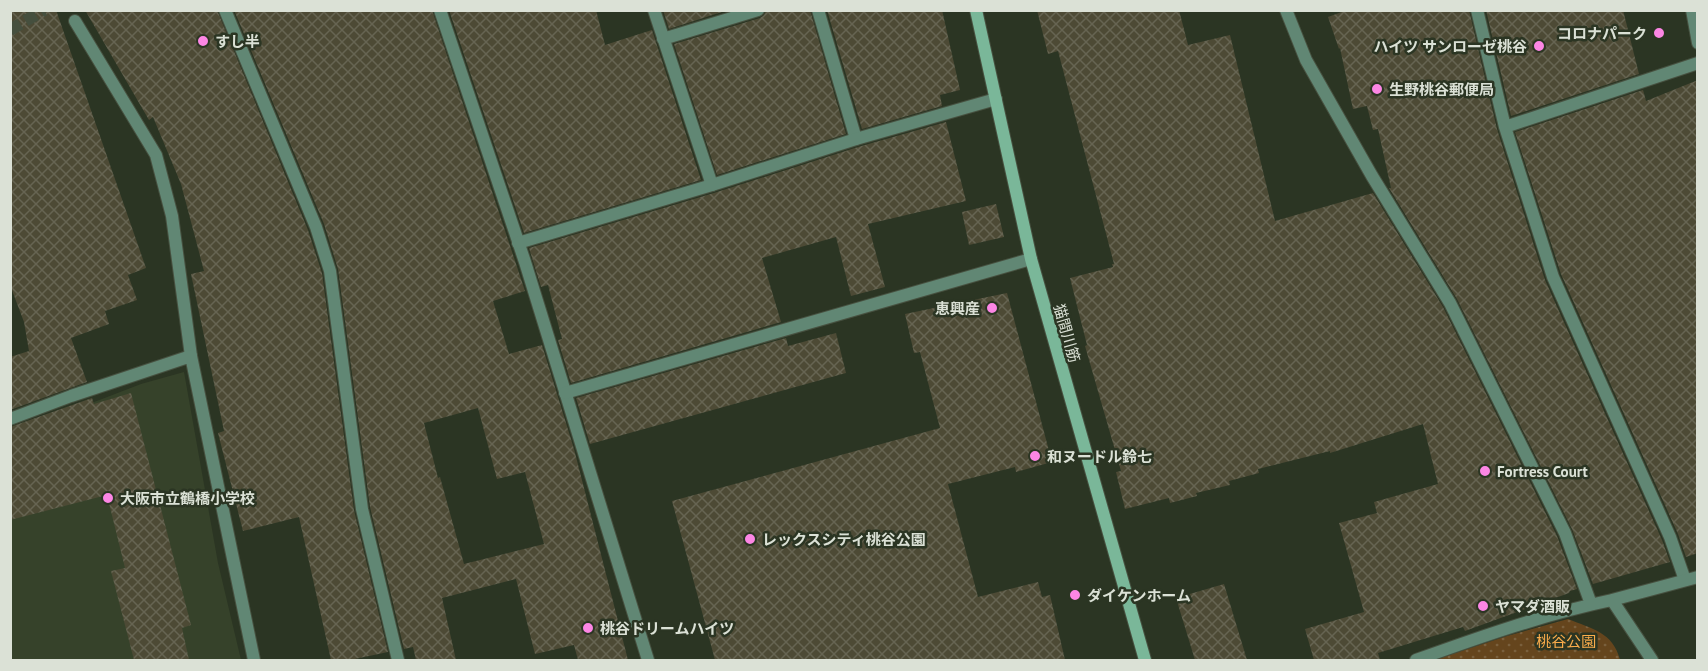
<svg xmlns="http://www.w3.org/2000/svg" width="1708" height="671" font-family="'PT Sans','Noto Sans JP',sans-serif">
<defs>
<pattern id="green-dots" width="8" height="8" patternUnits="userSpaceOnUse" patternTransform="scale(1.5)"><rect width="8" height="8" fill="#65451d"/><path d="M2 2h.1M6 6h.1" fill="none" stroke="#7a603d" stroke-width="1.8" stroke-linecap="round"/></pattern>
<pattern id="building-cross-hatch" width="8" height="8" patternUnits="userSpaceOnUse" patternTransform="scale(1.5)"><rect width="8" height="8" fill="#4d4a35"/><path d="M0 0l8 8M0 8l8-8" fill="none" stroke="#666452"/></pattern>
</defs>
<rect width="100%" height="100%" fill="#2b3523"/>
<!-- built -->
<path fill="#36422a" d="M 184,372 L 218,563 L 241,660 L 11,660 L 11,434 L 141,384 Z"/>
<!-- green -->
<path fill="url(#green-dots)" d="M 1568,619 C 1592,629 1613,632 1620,660 L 1434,660 L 1507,636 Z"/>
<!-- building -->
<path fill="url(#building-cross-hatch)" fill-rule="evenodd" d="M 10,10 L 56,10 L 146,268 L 128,275 L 137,300 L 105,311 L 109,324 L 71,338 L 87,382 L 10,410 L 10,357 L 29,351 L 24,322 L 10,285 Z
M 85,10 L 217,10 L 308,230 L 322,273 L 354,510 L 388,652 L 350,660 L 331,660 L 299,517 L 243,531 L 218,433 L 224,431 L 191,274 L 204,271 L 181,184 L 153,117 L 149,120 Z
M 234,10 L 432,10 L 525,291 L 493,301 L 509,354 L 542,345 L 574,449 L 628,660 L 578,660 L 574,645 L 535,654 L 516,579 L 442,598 L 456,660 L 416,660 L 413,647 L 404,649 L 370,507 L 338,269 L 324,224 ZM 478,408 L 497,479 L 525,472 L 544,544 L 464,564 L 440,477 L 438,478 L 424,423 Z
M 449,10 L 596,10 L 605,45 L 652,30 L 701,180 L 524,233 Z
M 663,10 L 728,10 L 669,29 Z
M 766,10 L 810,10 L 846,134 L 717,175 L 674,44 L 760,18 L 764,15 Z
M 827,10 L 942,10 L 960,90 L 940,95 L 942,106 L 862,129 Z
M 1037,10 L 1179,10 L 1188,45 L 1230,35 L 1275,221 L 1373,193 L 1443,307 L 1557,536 L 1577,589 L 1570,591 L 1569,593 L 1465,631 L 1463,627 L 1378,653 L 1380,660 L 1314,660 L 1305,629 L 1364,612 L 1339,523 L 1377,513 L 1374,502 L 1438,484 L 1423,424 L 1330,453 L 1330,451 L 1258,469 L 1259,473 L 1229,481 L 1230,485 L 1196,493 L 1197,496 L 1170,503 L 1169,498 L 1125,509 L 1116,472 L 1121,471 L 1085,346 L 1087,345 L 1070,278 L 1113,267 L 1112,264 L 1114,264 L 1058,51 L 1048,54 Z
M 1347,10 L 1469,10 L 1497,129 L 1545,280 L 1662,540 L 1670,562 L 1593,584 L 1572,529 L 1457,299 L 1389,188 L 1391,188 L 1378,129 L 1373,130 L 1367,106 L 1353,109 L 1340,48 L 1339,49 L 1328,17 Z
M 1486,10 L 1623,10 L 1639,74 L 1511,116 Z
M 1698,80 L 1698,553 L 1686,557 L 1678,534 L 1561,274 L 1515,132 L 1643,90 L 1646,101 Z
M 946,122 L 966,201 L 868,224 L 885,287 L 851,296 L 836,237 L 762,258 L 781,322 L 571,383 L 558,340 L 562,339 L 548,285 L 541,287 L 529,248 L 714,193 L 858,147 Z
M 996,204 L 1004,237 L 969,245 L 962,212 Z
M 1007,293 L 1052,462 L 1016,472 L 1015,467 L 948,484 L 978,597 L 1038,582 L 1042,597 L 1050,595 L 1065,660 L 715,660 L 672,501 L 940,428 L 920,352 L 914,353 L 905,314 Z
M 836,333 L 846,373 L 590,444 L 576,398 L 786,338 L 788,346 Z
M 131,393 L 191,625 L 182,628 L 189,660 L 134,660 L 111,571 L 125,568 L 107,495 L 10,520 L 10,427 L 92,398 L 94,404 Z
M 1224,584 L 1247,660 L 1195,660 L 1176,598 Z"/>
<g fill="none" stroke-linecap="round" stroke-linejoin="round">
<!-- street-tunnel -->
<path stroke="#454f3e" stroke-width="12" stroke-dasharray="12 6" stroke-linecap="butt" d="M 10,30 L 44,10"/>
<defs>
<path id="lane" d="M 225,10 L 316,227 L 330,271 L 362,509 L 398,660
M 440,10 L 525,262 L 648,660
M 654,10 L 712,185
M 818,10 L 856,139
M 1477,10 L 1505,127 L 1553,277 L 1670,537 L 1685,580
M 1692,10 L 1698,43
M 75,21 L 156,155 L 172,216 L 191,356
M 663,39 L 758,10
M 1505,127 L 1698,63"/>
<path id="street" d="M 1286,10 L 1306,60 L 1372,176 L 1450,303 L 1565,533 L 1591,604
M 518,243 L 712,185 L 856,139 L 996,99
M 565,393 L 1031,259
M 10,419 L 71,396 L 191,356 L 254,660
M 1416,660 C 1480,637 1545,614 1612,600
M 1652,660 L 1612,600 L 1698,577"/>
<path id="secondary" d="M 976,10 L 1031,259 L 1145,660"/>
</defs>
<!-- lane casing -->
<use href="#lane" stroke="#475140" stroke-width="14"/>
<!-- street casing -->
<use href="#street" stroke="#475140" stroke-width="14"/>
<!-- secondary casing -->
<use href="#secondary" stroke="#475140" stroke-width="14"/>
<!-- lane -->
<use href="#lane" stroke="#618774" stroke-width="12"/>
<!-- street -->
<use href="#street" stroke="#618774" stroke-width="12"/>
<!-- secondary -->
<use href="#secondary" stroke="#7ab799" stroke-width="12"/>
</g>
<!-- markers -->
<g fill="#fc86e4" stroke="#2b3523" stroke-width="2">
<circle cx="1659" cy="33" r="6"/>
<circle cx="203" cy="41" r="6"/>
<circle cx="1539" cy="46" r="6"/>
<circle cx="1377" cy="89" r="6"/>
<circle cx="992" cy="308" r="6"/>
<circle cx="1035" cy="456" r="6"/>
<circle cx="1485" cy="471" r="6"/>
<circle cx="108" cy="498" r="6"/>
<circle cx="750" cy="539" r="6"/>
<circle cx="1075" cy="595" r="6"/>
<circle cx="1483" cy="606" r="6"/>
<circle cx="588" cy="628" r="6"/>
</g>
<g text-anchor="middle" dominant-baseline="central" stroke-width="5" stroke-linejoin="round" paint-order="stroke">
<!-- poi labels -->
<g font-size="15" font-weight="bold" fill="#dbe1d6" stroke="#2b3523" text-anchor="start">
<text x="1647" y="33" text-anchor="end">コロナパーク</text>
<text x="215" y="41">すし半</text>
<text x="1527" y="46" text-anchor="end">ハイツ サンローゼ桃谷</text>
<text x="1389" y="89">生野桃谷郵便局</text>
<text x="980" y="308" text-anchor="end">恵興産</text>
<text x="1047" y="456">和ヌードル鈴七</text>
<text x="1497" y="471">Fortress Court</text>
<text x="120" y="498">大阪市立鶴橋小学校</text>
<text x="762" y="539">レックスシティ桃谷公園</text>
<text x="1087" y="595">ダイケンホーム</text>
<text x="1495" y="606">ヤマダ酒販</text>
<text x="600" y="628">桃谷ドリームハイツ</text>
</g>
<!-- street labels -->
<g font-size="15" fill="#dbe1d6" stroke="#2b3523">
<text transform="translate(1067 333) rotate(74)">猫間川筋</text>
</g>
<!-- park labels -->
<g font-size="15" fill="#faac4b" stroke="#2b3523">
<text x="1566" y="641">桃谷公園</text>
</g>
</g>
<!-- border -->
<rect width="1708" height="671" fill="none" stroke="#dbe1d6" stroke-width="24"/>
</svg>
